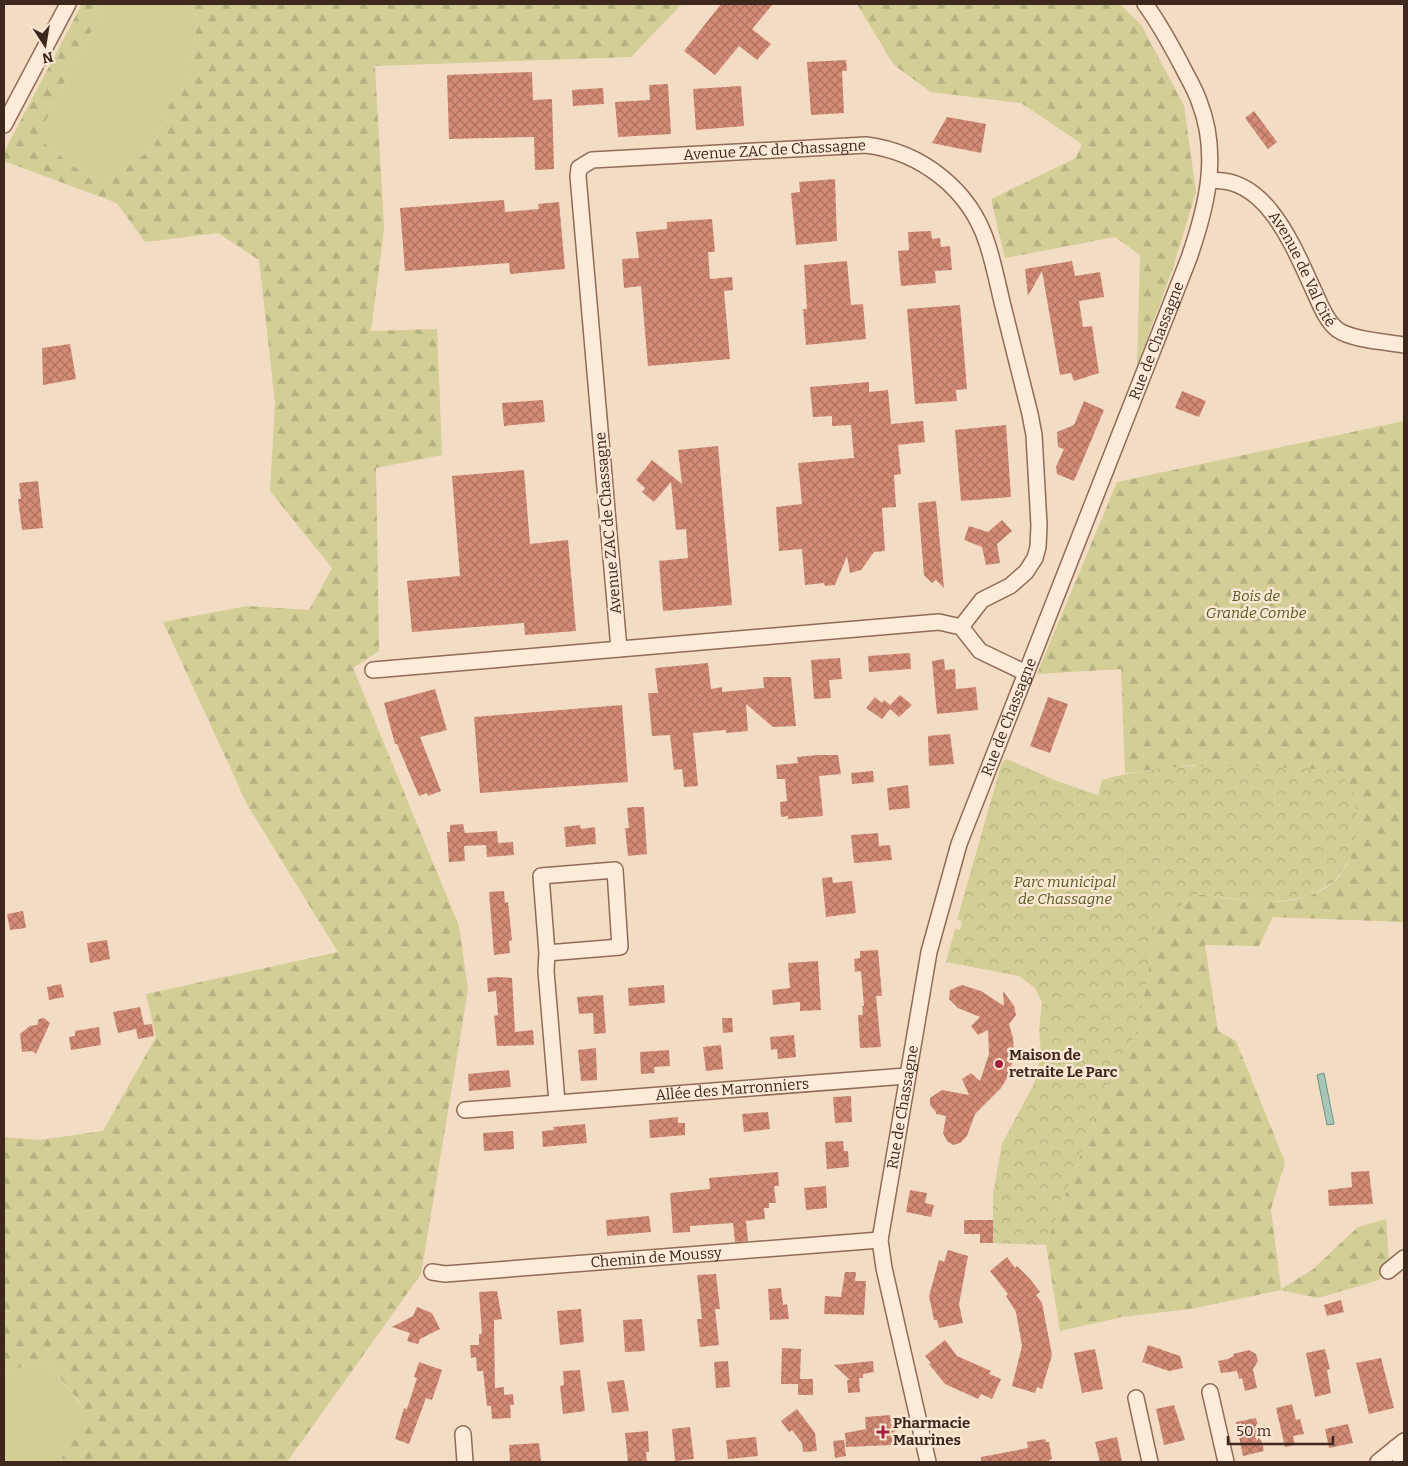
<svg xmlns="http://www.w3.org/2000/svg" width="1408" height="1466" font-family="Bitter,serif">
<defs>
<pattern id="forest-firs" width="22" height="20" patternUnits="userSpaceOnUse" patternTransform="scale(1.25)"><rect width="22" height="20" fill="#d2ce96"/><path d="M5 1l3.5 6h-7zM16 11l3.5 6h-7z" fill="#b5b181"/></pattern>
<pattern id="park-crowns" width="20" height="18" patternUnits="userSpaceOnUse" patternTransform="scale(1.25)"><rect width="20" height="18" fill="#d2ce96"/><path d="M2 6a3 3 0 1 1 6 0M12 15a3 3 0 1 1 6 0" fill="none" stroke="#b5b181"/></pattern>
<pattern id="building-cross-hatch" width="8" height="8" patternUnits="userSpaceOnUse" patternTransform="scale(1.25)"><rect width="8" height="8" fill="#d48b76"/><path d="M0 0l8 8M0 8l8-8" fill="none" stroke="#ad7260"/></pattern>
</defs>
<rect width="100%" height="100%" fill="#f2dcc3"/>
<!-- grass -->
<path fill="#d2ce96" d="M 105,4 L 188,4 L 198,19 L 188,78 L 161,118 L 154,147 L 101,187 L 37,138 Z
M 45,1359 L 84,1409 L 60,1462 L 4,1462 L 4,1373 Z"/>
<!-- forest -->
<path fill="url(#forest-firs)" d="M 82,4 L 105,4 L 37,138 L 101,187 L 154,147 L 161,118 L 188,78 L 198,19 L 188,4 L 682,4 L 631,57 L 375,66 L 384,229 L 371,331 L 437,329 L 442,455 L 376,468 L 379,651 L 353,668 L 459,926 L 468,990 L 421,1274 L 287,1462 L 60,1462 L 84,1408 L 45,1359 L 4,1373 L 4,1137 L 39,1140 L 103,1131 L 156,1037 L 146,994 L 338,952 L 248,806 L 163,622 L 247,606 L 309,610 L 332,568 L 270,491 L 275,402 L 259,260 L 218,233 L 145,242 L 117,203 L 4,161 L 4,152 Z
M 857,4 L 1120,4 L 1142,26 L 1184,106 L 1196,192 L 1173,268 L 1137,366 L 1140,255 L 1115,237 L 1005,258 L 991,199 L 1076,158 L 1082,144 L 1021,103 L 931,92 L 894,65 Z
M 1404,421 L 1404,922 L 1273,917 L 1259,946 L 1205,945 L 1218,1031 L 1236,1041 L 1285,1162 L 1271,1209 L 1281,1289 L 1312,1270 L 1358,1227 L 1386,1219 L 1389,1261 L 1379,1280 L 1318,1298 L 1281,1290 L 1190,1309 L 1122,1317 L 1060,1331 L 1046,1245 L 1110,1078 L 1139,1027 L 1156,923 L 1197,894 C 1242,900 1294,913 1333,883 C 1340,877 1346,866 1351,858 L 1194,765 L 1125,773 L 1121,669 L 1037,674 L 1117,482 Z"/>
<!-- park -->
<path fill="url(#park-crowns)" d="M 1007,759 L 1054,780 L 1098,795 L 1102,780 C 1179,758 1260,767 1339,770 L 1355,796 L 1358,827 L 1351,858 L 1334,882 L 1308,897 L 1266,903 L 1197,894 L 1156,923 L 1139,1027 L 1110,1078 L 1046,1245 L 993,1243 L 993,1194 L 1002,1144 L 1034,1084 L 1038,1069 L 1041,1054 L 1039,1029 L 1042,1003 L 1035,988 L 1019,976 L 946,962 L 955,929 L 960,930 L 962,921 L 957,920 L 1002,762 Z"/>
<!-- water -->
<path fill="#a6c5b6" stroke="#6b9583" d="M 1324,1073 L 1334,1124 L 1327,1125 L 1317,1075 Z"/>
<!-- building -->
<path fill="url(#building-cross-hatch)" d="M 721,4 L 773,4 L 752,29 L 771,44 L 757,60 L 739,46 L 715,75 L 684,51 Z
M 846,60 L 847,71 L 842,71 L 844,113 L 811,115 L 807,62 Z
M 532,72 L 533,100 L 552,99 L 554,169 L 535,170 L 534,137 L 449,139 L 447,75 Z
M 668,84 L 671,134 L 618,137 L 615,102 L 650,100 L 649,85 Z
M 741,86 L 744,126 L 696,130 L 693,89 Z
M 603,88 L 604,104 L 573,106 L 572,90 Z
M 1254,111 L 1277,142 L 1268,149 L 1245,118 Z
M 947,117 L 986,124 L 981,153 L 932,143 Z
M 835,179 L 837,241 L 796,245 L 791,193 L 800,192 L 799,182 Z
M 504,200 L 505,212 L 539,209 L 538,204 L 559,202 L 565,269 L 510,274 L 509,263 L 405,271 L 400,208 Z
M 712,219 L 715,252 L 708,252 L 710,279 L 732,277 L 733,290 L 724,291 L 730,359 L 648,366 L 641,286 L 624,288 L 622,259 L 639,258 L 636,232 L 667,229 L 667,222 Z
M 931,231 L 932,239 L 940,238 L 941,247 L 950,246 L 952,270 L 935,271 L 936,283 L 901,286 L 898,251 L 909,250 L 908,232 Z
M 847,261 L 851,305 L 863,304 L 866,339 L 806,345 L 803,309 L 807,309 L 804,265 Z
M 1072,261 L 1075,276 L 1100,272 L 1104,297 L 1079,301 L 1083,327 L 1092,326 L 1099,373 L 1074,381 L 1071,373 L 1060,375 L 1042,271 L 1028,296 L 1025,269 Z
M 960,305 L 967,389 L 956,390 L 957,401 L 915,404 L 907,309 Z
M 70,344 L 76,379 L 43,385 L 42,348 Z
M 869,382 L 869,392 L 888,390 L 891,424 L 923,421 L 925,442 L 898,445 L 901,474 L 894,475 L 896,507 L 882,508 L 885,551 L 874,552 L 861,570 L 850,573 L 847,556 L 835,585 L 825,586 L 824,583 L 805,585 L 802,549 L 779,551 L 776,507 L 802,504 L 798,463 L 854,458 L 851,425 L 832,426 L 832,416 L 813,417 L 810,387 Z
M 1182,391 L 1206,401 L 1199,417 L 1175,408 Z
M 543,400 L 545,422 L 504,426 L 502,403 Z
M 1084,401 L 1104,410 L 1074,481 L 1057,474 L 1056,467 L 1064,449 L 1058,447 L 1057,432 L 1074,425 Z
M 1006,425 L 1011,497 L 961,501 L 955,430 Z
M 718,446 L 732,605 L 663,611 L 659,561 L 688,558 L 686,529 L 676,530 L 671,482 L 654,502 L 642,492 L 645,488 L 636,480 L 652,460 L 682,484 L 678,450 Z
M 524,470 L 530,544 L 568,540 L 576,631 L 525,635 L 524,623 L 412,632 L 407,581 L 460,576 L 452,476 Z
M 38,481 L 43,528 L 22,530 L 18,499 L 21,499 L 19,483 Z
M 936,501 L 944,588 L 936,580 L 932,583 L 924,575 L 918,503 Z
M 1002,520 L 1012,531 L 997,544 L 1000,563 L 986,565 L 982,547 L 964,540 L 969,526 L 988,532 Z
M 910,653 L 911,669 L 869,672 L 868,656 Z
M 840,658 L 842,679 L 829,680 L 831,698 L 814,699 L 811,660 Z
M 944,659 L 945,670 L 955,669 L 956,689 L 976,687 L 978,710 L 937,714 L 932,661 Z
M 708,663 L 711,689 L 722,687 L 722,692 L 764,688 L 763,677 L 791,677 L 796,726 L 773,727 L 746,704 L 748,731 L 726,733 L 726,730 L 693,733 L 698,786 L 684,787 L 682,769 L 674,770 L 670,735 L 652,736 L 648,693 L 658,693 L 655,668 Z
M 435,689 L 447,730 L 420,737 L 441,791 L 428,796 L 427,793 L 419,796 L 397,744 L 395,744 L 384,703 Z
M 900,695 L 912,705 L 899,717 L 890,709 L 882,719 L 866,708 L 875,697 L 882,703 L 884,700 L 890,705 Z
M 1048,697 L 1068,704 L 1050,753 L 1030,746 Z
M 622,705 L 628,782 L 480,793 L 474,717 Z
M 950,734 L 954,764 L 929,766 L 928,736 Z
M 818,755 L 838,755 L 841,774 L 819,776 L 823,816 L 788,819 L 788,816 L 781,817 L 780,802 L 787,801 L 785,779 L 777,779 L 776,765 L 798,763 L 797,757 Z
M 873,771 L 874,782 L 852,784 L 851,773 Z
M 908,785 L 910,808 L 889,810 L 887,788 Z
M 634,807 L 644,807 L 647,854 L 628,856 L 625,828 L 629,828 L 627,808 Z
M 463,824 L 465,833 L 497,831 L 498,843 L 513,842 L 514,855 L 487,857 L 486,845 L 464,846 L 465,861 L 449,862 L 447,832 L 450,832 L 450,825 Z
M 580,825 L 581,829 L 595,827 L 596,844 L 566,847 L 564,827 Z
M 878,833 L 879,846 L 890,845 L 892,860 L 854,863 L 851,835 Z
M 832,877 L 833,883 L 852,881 L 856,913 L 826,917 L 822,878 Z
M 504,891 L 505,903 L 508,902 L 512,940 L 509,941 L 510,953 L 494,955 L 489,892 Z
M 23,911 L 26,928 L 10,930 L 7,914 Z
M 107,940 L 110,959 L 90,963 L 87,943 Z
M 878,950 L 882,996 L 876,996 L 881,1047 L 860,1048 L 858,1015 L 863,1015 L 862,1006 L 864,1006 L 861,971 L 855,972 L 854,959 L 860,958 L 860,951 Z
M 818,961 L 821,1010 L 800,1011 L 800,1002 L 773,1005 L 772,990 L 790,988 L 788,963 Z
M 498,977 L 512,978 L 515,1032 L 533,1030 L 534,1045 L 497,1046 L 494,1016 L 498,1015 L 496,991 L 488,992 L 487,978 Z
M 61,984 L 64,997 L 49,1000 L 47,987 Z
M 664,985 L 665,1003 L 629,1006 L 628,988 Z
M 962,985 L 981,991 L 1004,1006 L 1003,991 L 1014,1006 L 1016,1015 L 1009,1024 L 1013,1038 L 1014,1055 L 1009,1075 L 1001,1088 L 975,1114 L 967,1136 L 960,1143 L 953,1145 L 947,1141 L 943,1133 L 946,1116 L 936,1114 L 936,1112 L 930,1105 L 930,1098 L 942,1090 L 969,1095 L 962,1079 L 971,1073 L 980,1081 L 989,1054 L 988,1030 L 978,1035 L 971,1026 L 980,1017 L 958,1008 L 949,999 L 950,990 Z
M 603,995 L 606,1033 L 594,1034 L 593,1013 L 579,1014 L 577,997 Z
M 140,1007 L 144,1025 L 152,1024 L 154,1036 L 138,1039 L 136,1029 L 118,1033 L 113,1012 Z
M 44,1018 L 50,1023 L 36,1054 L 32,1051 L 22,1052 L 20,1034 L 30,1026 L 37,1025 L 39,1019 Z
M 722,1018 L 732,1018 L 733,1032 L 723,1033 Z
M 99,1027 L 101,1045 L 71,1050 L 69,1037 L 75,1036 L 75,1031 Z
M 794,1035 L 796,1057 L 778,1059 L 777,1049 L 771,1050 L 770,1037 Z
M 721,1045 L 723,1069 L 706,1071 L 703,1047 Z
M 596,1048 L 597,1080 L 581,1081 L 578,1050 Z
M 669,1050 L 670,1066 L 654,1067 L 655,1073 L 641,1074 L 640,1052 Z
M 509,1070 L 511,1087 L 469,1091 L 468,1074 Z
M 851,1096 L 852,1122 L 835,1123 L 833,1097 Z
M 768,1112 L 770,1129 L 744,1132 L 742,1114 Z
M 678,1117 L 678,1123 L 685,1123 L 685,1135 L 650,1138 L 649,1120 Z
M 585,1124 L 587,1143 L 543,1147 L 542,1131 L 554,1130 L 553,1127 Z
M 513,1131 L 514,1149 L 484,1151 L 483,1133 Z
M 843,1141 L 844,1151 L 848,1151 L 849,1167 L 827,1169 L 825,1142 Z
M 1369,1171 L 1373,1204 L 1329,1206 L 1328,1190 L 1352,1187 L 1351,1172 Z
M 778,1172 L 779,1186 L 774,1186 L 776,1203 L 769,1203 L 769,1208 L 764,1208 L 765,1219 L 746,1221 L 748,1241 L 735,1242 L 733,1223 L 690,1226 L 690,1232 L 673,1233 L 670,1193 L 710,1189 L 709,1178 Z
M 826,1186 L 827,1208 L 806,1210 L 804,1188 Z
M 910,1190 L 927,1193 L 925,1203 L 934,1205 L 931,1217 L 906,1212 Z
M 649,1216 L 651,1232 L 607,1236 L 606,1220 Z
M 964,1220 L 993,1220 L 993,1243 L 980,1243 L 980,1234 L 964,1234 Z
M 948,1250 L 968,1256 L 959,1304 L 963,1323 L 939,1328 L 937,1320 L 934,1320 L 929,1296 L 939,1260 L 944,1262 Z
M 1007,1257 L 1015,1268 L 1017,1266 L 1030,1279 L 1040,1292 L 1036,1295 L 1042,1303 L 1052,1355 L 1042,1389 L 1037,1387 L 1035,1393 L 1012,1386 L 1022,1346 L 1016,1312 L 1006,1296 L 1008,1294 L 990,1271 Z
M 845,1272 L 856,1272 L 855,1281 L 866,1281 L 864,1315 L 824,1314 L 825,1296 L 841,1297 Z
M 716,1274 L 720,1309 L 715,1309 L 719,1345 L 700,1347 L 697,1319 L 702,1319 L 697,1275 Z
M 781,1288 L 783,1305 L 787,1304 L 789,1319 L 770,1320 L 768,1289 Z
M 497,1291 L 502,1319 L 494,1320 L 495,1388 L 504,1387 L 504,1395 L 513,1394 L 514,1405 L 510,1405 L 511,1418 L 492,1419 L 491,1406 L 487,1406 L 483,1371 L 477,1371 L 476,1357 L 471,1358 L 470,1345 L 479,1345 L 479,1334 L 482,1334 L 479,1292 Z
M 1341,1300 L 1344,1312 L 1327,1316 L 1324,1305 Z
M 417,1307 L 432,1313 L 440,1329 L 420,1339 L 418,1344 L 407,1341 L 410,1333 L 392,1327 L 413,1316 Z
M 581,1309 L 584,1342 L 560,1345 L 557,1311 Z
M 642,1319 L 645,1351 L 625,1352 L 623,1320 Z
M 945,1340 L 957,1356 L 991,1371 L 989,1374 L 1001,1379 L 992,1399 L 981,1394 L 978,1399 L 945,1384 L 929,1364 L 931,1363 L 925,1356 Z
M 1148,1345 L 1180,1356 L 1183,1368 L 1169,1371 L 1142,1362 Z
M 782,1348 L 801,1349 L 800,1379 L 813,1379 L 813,1395 L 798,1395 L 798,1384 L 781,1384 Z
M 1095,1349 L 1103,1389 L 1082,1393 L 1074,1353 Z
M 1325,1349 L 1330,1369 L 1327,1370 L 1331,1393 L 1315,1397 L 1306,1353 Z
M 1249,1350 L 1256,1354 L 1258,1361 L 1253,1369 L 1257,1388 L 1245,1391 L 1242,1378 L 1239,1379 L 1237,1371 L 1221,1373 L 1218,1361 L 1228,1359 L 1234,1356 L 1233,1354 Z
M 1381,1358 L 1394,1408 L 1369,1414 L 1356,1363 Z
M 728,1361 L 730,1387 L 716,1388 L 714,1362 Z
M 873,1361 L 874,1372 L 863,1374 L 863,1378 L 859,1378 L 860,1392 L 848,1393 L 847,1380 L 850,1380 L 834,1365 Z
M 419,1362 L 442,1370 L 432,1400 L 426,1398 L 409,1444 L 395,1439 L 404,1408 L 407,1409 L 417,1378 L 414,1377 Z
M 580,1370 L 585,1411 L 563,1414 L 560,1386 L 564,1385 L 563,1371 Z
M 624,1380 L 629,1411 L 612,1413 L 607,1382 Z
M 1292,1404 L 1296,1420 L 1300,1419 L 1304,1434 L 1293,1436 L 1295,1445 L 1285,1447 L 1276,1408 Z
M 1174,1405 L 1185,1440 L 1164,1445 L 1156,1409 Z
M 797,1409 L 815,1433 L 817,1451 L 803,1452 L 802,1443 L 792,1430 L 789,1432 L 781,1421 Z
M 890,1415 L 891,1424 L 896,1430 L 892,1435 L 892,1445 L 846,1447 L 845,1433 L 866,1429 L 865,1417 Z
M 1256,1418 L 1264,1451 L 1243,1456 L 1236,1422 Z
M 1348,1424 L 1353,1443 L 1329,1448 L 1325,1429 Z
M 690,1427 L 694,1459 L 675,1461 L 672,1429 Z
M 648,1431 L 649,1452 L 646,1452 L 647,1462 L 628,1462 L 625,1433 Z
M 756,1437 L 758,1456 L 728,1459 L 726,1440 Z
M 1117,1437 L 1122,1462 L 1100,1462 L 1095,1442 Z
M 1045,1439 L 1046,1442 L 1049,1442 L 1052,1459 L 1049,1460 L 1049,1462 L 981,1462 L 981,1457 L 1028,1448 L 1027,1442 Z
M 844,1440 L 846,1456 L 835,1458 L 833,1441 Z
M 539,1443 L 541,1461 L 510,1462 L 509,1445 Z"/>
<g fill="none" stroke-linecap="round" stroke-linejoin="round">
<defs>
<g id="minor">
<path d="M 4,125 L 68,4"/>
<path id="s1" d="M 1209,181 C 1266,174 1294,248 1314,291 C 1320,304 1326,321 1338,330 C 1352,340 1387,342 1404,345"/>
<path id="s2" d="M 619,649 L 578,176 L 579,168 L 592,160 L 866,145 C 922,152 970,190 987,243 C 994,264 998,286 1003,306 C 1012,342 1021,378 1030,414 L 1034,435 L 1039,525 L 1038,547 L 1035,558 L 1026,572 L 1010,586 L 982,600 L 961,627"/>
<path d="M 373,670 L 939,622 L 961,627 L 980,651 L 1026,673"/>
<path d="M 547,953 L 620,947 L 615,870 L 541,876 L 547,953 L 546,971 L 557,1102"/>
<path id="s3" d="M 465,1110 L 906,1076"/>
<path d="M 1388,1271 L 1404,1258"/>
<path id="s4" d="M 432,1272 L 445,1274 L 880,1240"/>
<path d="M 1210,1392 L 1226,1462"/>
<path d="M 1136,1398 L 1150,1462"/>
<path d="M 463,1434 L 465,1462"/>
<path d="M 1395,1448 L 1402,1462"/>
<path id="s5" d="M 928,1462 L 884,1268 L 880,1240 L 929,952 L 959,844 L 1189,258 C 1207,206 1220,154 1199,101 C 1195,89 1188,78 1182,66 C 1171,45 1159,23 1145,4"/>
<path d="M 1378,1462 L 1404,1441"/>
</g>
</defs>
<!-- minor casing -->
<use href="#minor" stroke="#8f6b58" stroke-width="18"/>
<!-- minor -->
<use href="#minor" stroke="#fcebd8" stroke-width="15"/>
</g>
<!-- markers -->
<g fill="#a5213b" stroke="#f9e7d4" stroke-width="2">
<circle cx="999" cy="1064" r="5"/>
<path d="M880.5 1424.5h5v5h5v5h-5v5h-5v-5h-5v-5h5z"/>
</g>
<g text-anchor="middle" dominant-baseline="central" stroke-width="5" stroke-linejoin="round" paint-order="stroke">
<!-- street labels -->
<g font-size="15" fill="#3e271d" stroke="#f9e7d4">
<text stroke="none"><textPath href="#s2" startOffset="681">Avenue ZAC de Chassagne</textPath></text>
<text stroke="none"><textPath href="#s1" startOffset="138">Avenue de Val Cité</textPath></text>
<text stroke="none"><textPath href="#s5" startOffset="1172">Rue de Chassagne</textPath></text>
<text transform="translate(608 523) rotate(-95)">Avenue ZAC de Chassagne</text>
<text stroke="none"><textPath href="#s5" startOffset="768">Rue de Chassagne</textPath></text>
<text stroke="none"><textPath href="#s3" startOffset="268">Allée des Marronniers</textPath></text>
<text stroke="none"><textPath href="#s5" startOffset="362">Rue de Chassagne</textPath></text>
<text stroke="none"><textPath href="#s4" startOffset="225">Chemin de Moussy</textPath></text>
</g>
<!-- park labels -->
<g font-size="15" font-style="italic" fill="#585c22" stroke="#f9e7d4">
<text x="1256" y="596">Bois de<tspan x="1256" dy="17">Grande Combe</tspan></text>
<text x="1065" y="882">Parc municipal<tspan x="1065" dy="17">de Chassagne</tspan></text>
</g>
<!-- poi labels -->
<g font-size="15" font-weight="bold" fill="#3e271d" stroke="#f9e7d4" text-anchor="start">
<text x="1009" y="1055">Maison de<tspan x="1009" dy="17">retraite Le Parc</tspan></text>
<text x="893" y="1423">Pharmacie<tspan x="893" dy="17">Maurines</tspan></text>
</g>
</g>
<!-- border -->
<rect width="1408" height="1466" fill="none" stroke="#3e271d" stroke-width="10"/>
<!-- north arrow -->
<g transform="translate(45 45) rotate(168)" stroke="#f9e7d4" stroke-width="4" paint-order="stroke">
<path d="M0-4L9 19L0 12L-9 19Z" fill="#3e271d"/>
<text y="-8" font-size="14" font-weight="bold" text-anchor="middle" fill="#3e271d">N</text>
</g>
<!-- scale -->
<path d="M1228 1436v8h105v-8" fill="none" stroke="#3e271d" stroke-width="2.5"/>
<text x="1236" y="1436" font-size="15" fill="#3e271d" stroke="#f9e7d4" stroke-width="4" paint-order="stroke">50 m</text>
</svg>
